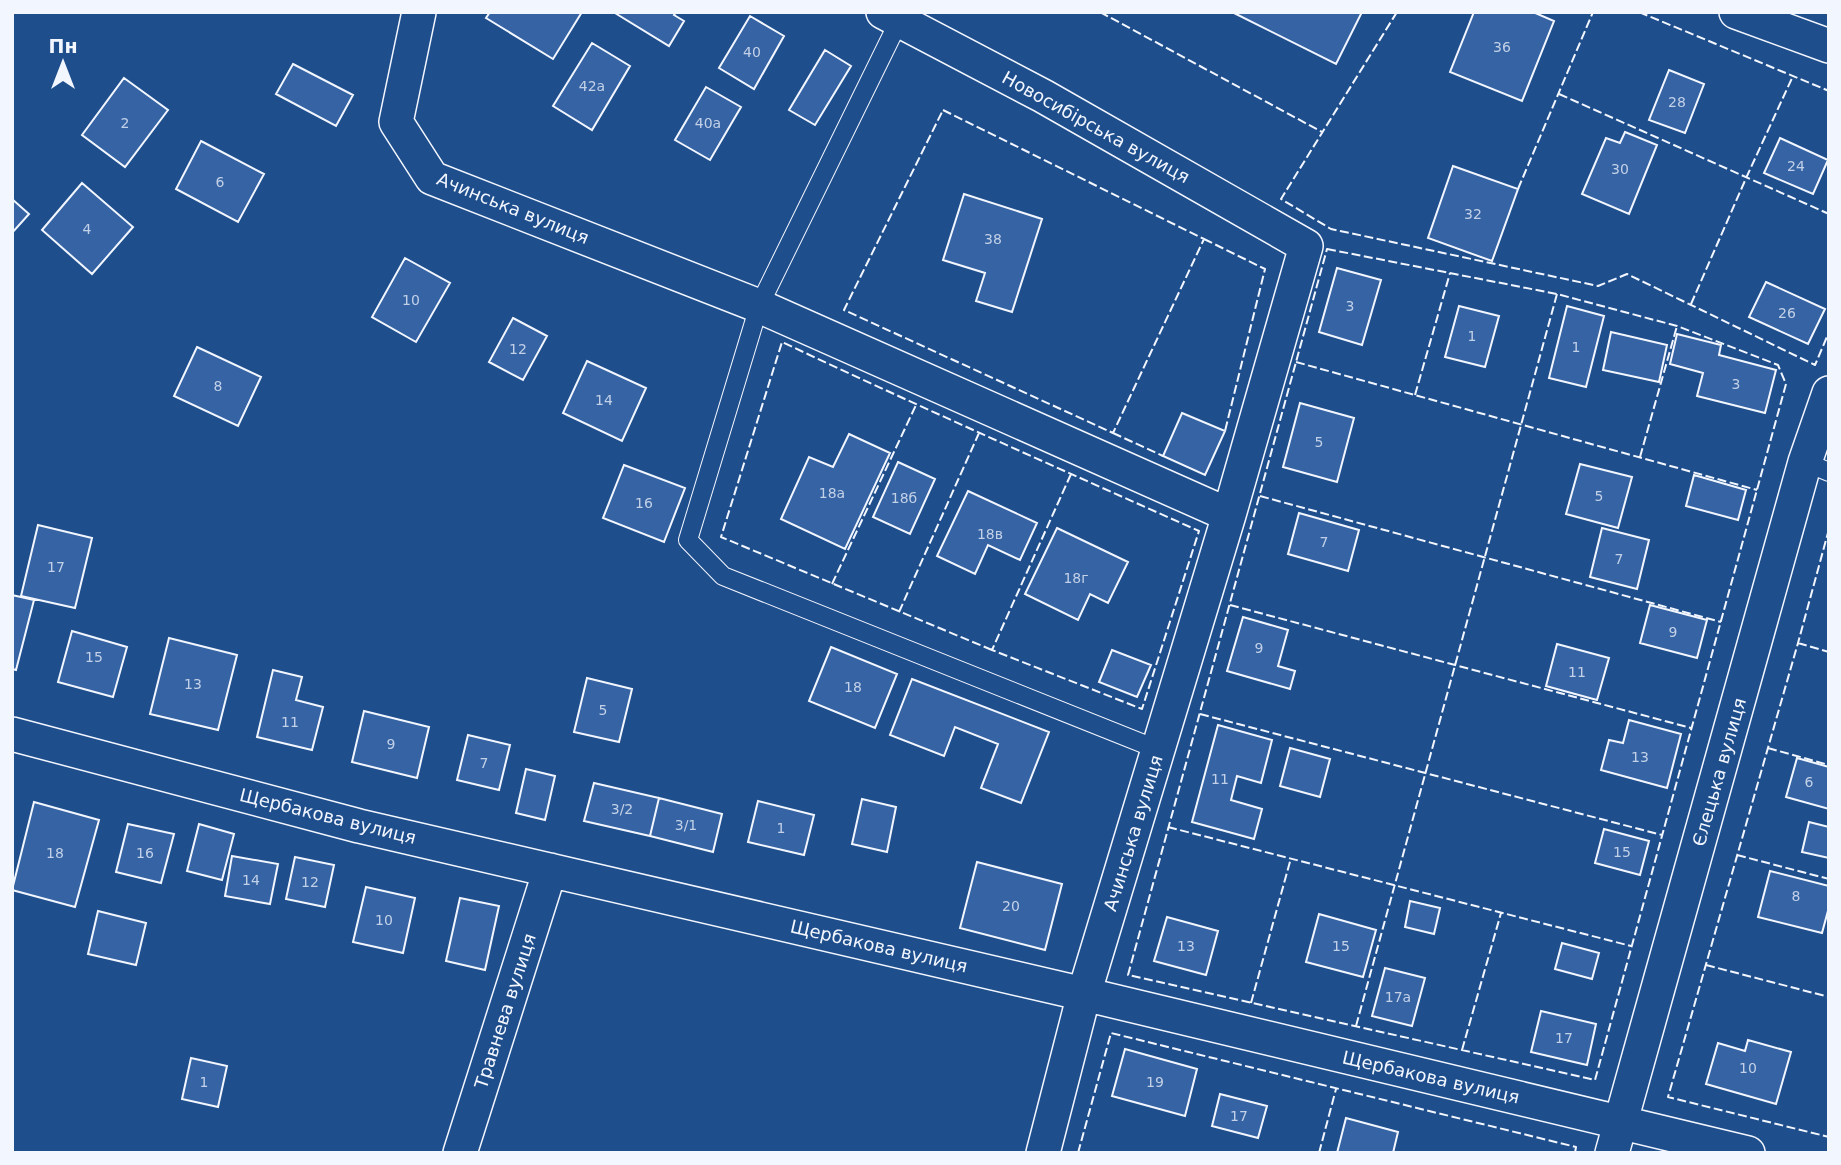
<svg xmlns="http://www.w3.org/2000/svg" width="1841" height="1165" font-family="'DejaVu Sans',sans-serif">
<rect width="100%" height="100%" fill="#1f4e8c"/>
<!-- building -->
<path fill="#3563a3" stroke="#f2f6ff" stroke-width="2" d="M 490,12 L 582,12 L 553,59 L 486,18 Z
M 676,12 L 674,15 L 684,21 L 669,46 L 615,13 Z
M 1232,12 L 1362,12 L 1336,64 Z
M 1474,12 L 1533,12 L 1554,21 L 1522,101 L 1450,72 Z
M 750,16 L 784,36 L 754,89 L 719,68 Z
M 592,43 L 630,66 L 592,130 L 553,106 Z
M 825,50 L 851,66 L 815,125 L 789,110 Z
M 293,64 L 353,95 L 336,126 L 276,94 Z
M 1669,70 L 1704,84 L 1685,133 L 1649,120 Z
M 124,78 L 168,110 L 125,167 L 82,135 Z
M 706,87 L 741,107 L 710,160 L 675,140 Z
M 1625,132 L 1657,145 L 1629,214 L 1582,194 L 1606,138 L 1620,143 Z
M 1780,138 L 1828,160 L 1813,194 L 1764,173 Z
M 201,141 L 264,174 L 238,222 L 176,189 Z
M 1453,166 L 1518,189 L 1492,261 L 1428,238 Z
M 82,183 L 133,227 L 92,274 L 42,230 Z
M 964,194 L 1042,219 L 1012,312 L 976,301 L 985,273 L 943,260 Z
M 12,199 L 29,214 L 12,233 Z
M 405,258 L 450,283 L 416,342 L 372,317 Z
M 1337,268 L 1381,280 L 1362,345 L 1319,332 Z
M 1766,282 L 1825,309 L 1808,344 L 1749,317 Z
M 1459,306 L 1499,316 L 1485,367 L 1445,357 Z
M 1567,306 L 1604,316 L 1586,387 L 1549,378 Z
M 513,318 L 547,336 L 523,380 L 489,362 Z
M 1611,332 L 1667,345 L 1659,382 L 1603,370 Z
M 1677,334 L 1721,345 L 1719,355 L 1776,370 L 1765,413 L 1697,396 L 1703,373 L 1670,364 Z
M 197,347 L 261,377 L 238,426 L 174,396 Z
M 587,361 L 646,388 L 622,441 L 563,413 Z
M 1300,403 L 1354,418 L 1337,482 L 1283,467 Z
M 1182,413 L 1225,431 L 1205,475 L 1163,456 Z
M 849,434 L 890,453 L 845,549 L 781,519 L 809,457 L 833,467 Z
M 898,462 L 935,479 L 910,534 L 873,517 Z
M 1580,464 L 1632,477 L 1618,528 L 1566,514 Z
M 624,465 L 685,488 L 664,542 L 603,518 Z
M 1694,475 L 1746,490 L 1738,520 L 1686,506 Z
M 968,491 L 1037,523 L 1020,560 L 988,545 L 975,574 L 937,556 Z
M 1299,513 L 1359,530 L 1348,571 L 1288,554 Z
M 38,525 L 92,538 L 75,608 L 21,596 Z
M 1057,528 L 1128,562 L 1108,603 L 1090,594 L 1078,620 L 1025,594 Z
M 1602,528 L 1649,540 L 1637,589 L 1590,577 Z
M 12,595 L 34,600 L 16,670 L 12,669 Z
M 1650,605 L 1707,620 L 1697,658 L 1640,643 Z
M 1243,617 L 1288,630 L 1278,666 L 1295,671 L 1290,689 L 1227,671 Z
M 72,631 L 127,647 L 113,697 L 58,682 Z
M 169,638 L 237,655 L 218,730 L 150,714 Z
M 1557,644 L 1609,658 L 1597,700 L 1546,686 Z
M 831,647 L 897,674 L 875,728 L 809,701 Z
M 1112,650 L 1151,665 L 1137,697 L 1099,682 Z
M 273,670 L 302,677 L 296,700 L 323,707 L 312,750 L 257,737 Z
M 587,678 L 632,689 L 619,742 L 574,732 Z
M 912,679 L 1049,732 L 1021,803 L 981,788 L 998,744 L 955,727 L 944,756 L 890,735 Z
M 364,711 L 429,727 L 417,778 L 352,762 Z
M 1629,720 L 1681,734 L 1667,788 L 1601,770 L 1609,740 L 1623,743 Z
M 1218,725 L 1272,740 L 1261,783 L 1237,776 L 1231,800 L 1262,809 L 1254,839 L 1192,822 Z
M 468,735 L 510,745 L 499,790 L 457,780 Z
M 1290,748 L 1330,759 L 1320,797 L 1280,786 Z
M 1797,758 L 1829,767 L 1829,809 L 1786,797 Z
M 526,769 L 555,776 L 545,820 L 516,813 Z
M 594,783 L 659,798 L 650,836 L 584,821 Z
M 659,798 L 722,814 L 713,852 L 650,836 Z
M 862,799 L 896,807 L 887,852 L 852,844 Z
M 758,801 L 814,815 L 804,855 L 748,842 Z
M 34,802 L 99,820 L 75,907 L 12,890 Z
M 1809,822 L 1829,827 L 1829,858 L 1802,852 Z
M 128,824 L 174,834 L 161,883 L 116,872 Z
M 199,824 L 234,834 L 222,880 L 187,871 Z
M 1604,829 L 1649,841 L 1640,875 L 1595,863 Z
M 232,856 L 278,864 L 270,904 L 225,896 Z
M 295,857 L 334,865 L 325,907 L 286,899 Z
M 977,862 L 1062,884 L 1045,950 L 960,928 Z
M 1770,871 L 1829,886 L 1829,907 L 1822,933 L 1758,917 Z
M 366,887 L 415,898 L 403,953 L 353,942 Z
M 460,898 L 499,906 L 485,970 L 446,961 Z
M 1410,901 L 1440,908 L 1434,934 L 1405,927 Z
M 98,911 L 146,923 L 136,965 L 88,954 Z
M 1319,914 L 1376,930 L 1363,977 L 1306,962 Z
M 1167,917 L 1218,931 L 1206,975 L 1154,961 Z
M 1562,943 L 1599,953 L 1592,979 L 1555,969 Z
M 1385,968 L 1425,978 L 1412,1026 L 1372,1016 Z
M 1541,1011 L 1596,1024 L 1587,1065 L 1531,1052 Z
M 1748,1040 L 1791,1052 L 1776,1104 L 1706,1084 L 1718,1043 L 1745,1051 Z
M 1125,1049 L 1197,1069 L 1185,1116 L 1112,1096 Z
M 191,1058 L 227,1066 L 218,1107 L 182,1099 Z
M 1220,1094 L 1267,1106 L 1258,1138 L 1212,1126 Z
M 1346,1118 L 1398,1132 L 1393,1153 L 1337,1153 Z"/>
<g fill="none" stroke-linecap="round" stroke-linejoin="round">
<defs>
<path id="service" d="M 899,21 L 759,306 L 688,540 L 723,576 L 1159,750
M 1805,462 L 1829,472"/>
<path id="minor" d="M 419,12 L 396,122 L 432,178 L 759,306 L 1229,515
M 883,12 L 1043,96 L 1306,246 L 1229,515 L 1084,994 L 1043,1153
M 1736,12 L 1829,46
M 12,734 L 359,826 L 1084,994 L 1748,1153
M 460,1153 L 550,870
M 1612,1153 L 1805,462 L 1829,393"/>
</defs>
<!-- service casing -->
<use href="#service" stroke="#f2f6ff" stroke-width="20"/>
<!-- minor casing -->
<use href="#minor" stroke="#f2f6ff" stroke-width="36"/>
<!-- service -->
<use href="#service" stroke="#1f4e8c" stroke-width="18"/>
<!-- minor -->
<use href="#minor" stroke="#1f4e8c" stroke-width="33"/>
<!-- fence -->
<path stroke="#f2f6ff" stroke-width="2" stroke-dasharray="9 3.5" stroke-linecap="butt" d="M 1100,12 L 1322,132
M 1397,12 L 1281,199 L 1331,229 L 1598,286 L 1627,274 L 1815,365 L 1829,332
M 1639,12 L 1829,91
M 1559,94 L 1829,214
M 943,110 L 1204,239 L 1113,433 L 844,310 Z
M 1518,189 L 1593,12
M 1204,239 L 1265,269 L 1225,431
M 1327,249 L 1557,294 L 1677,326 L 1778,365 L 1786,384 L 1595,1080 L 1128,975 Z
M 1691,304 L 1747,176 L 1793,76
M 1296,362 L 1757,490
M 1415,395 L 1450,273
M 1113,433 L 1163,456
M 1640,457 L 1677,326
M 1260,496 L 1721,622
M 1829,529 L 1798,643 L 1668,1097 L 1829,1137
M 832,584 L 916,405
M 1230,605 L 1691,728
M 899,612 L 979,433
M 1798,643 L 1829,652
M 992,650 L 721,537 L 782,342 C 920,407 1060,469 1199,531 L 1142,709 L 992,650 L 1071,474
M 1200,714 L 1662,835
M 1768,748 L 1829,765
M 1168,827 L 1631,946
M 1737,855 L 1829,879
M 1706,965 L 1829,997
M 1251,1003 L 1291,858
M 1356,1026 L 1557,294
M 1462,1050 L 1501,913
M 1078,1153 L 1111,1033 L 1576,1147 L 1575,1153
M 1319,1153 L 1336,1089"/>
</g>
<g text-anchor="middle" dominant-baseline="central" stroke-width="5" stroke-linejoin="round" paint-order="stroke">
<!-- number labels -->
<g font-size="14" fill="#c3d1e8">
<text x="1502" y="47">36</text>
<text x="752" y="52">40</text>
<text x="592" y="86">42а</text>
<text x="1677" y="102">28</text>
<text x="125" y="123">2</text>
<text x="708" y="123">40а</text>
<text x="1796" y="166">24</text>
<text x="1620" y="169">30</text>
<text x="220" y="182">6</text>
<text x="1473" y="214">32</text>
<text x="87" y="229">4</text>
<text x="993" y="239">38</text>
<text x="411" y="300">10</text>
<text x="1350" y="306">3</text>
<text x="1787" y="313">26</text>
<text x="1472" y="336">1</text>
<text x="1576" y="347">1</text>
<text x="518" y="349">12</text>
<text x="1736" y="384">3</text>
<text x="218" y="386">8</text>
<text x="604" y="400">14</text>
<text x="1319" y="442">5</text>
<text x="832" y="493">18а</text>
<text x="1599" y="496">5</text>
<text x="904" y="498">18б</text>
<text x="644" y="503">16</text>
<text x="990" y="534">18в</text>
<text x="1324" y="542">7</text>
<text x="1619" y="559">7</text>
<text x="56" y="567">17</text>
<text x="1076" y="578">18г</text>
<text x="1673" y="632">9</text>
<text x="1259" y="648">9</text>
<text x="94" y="657">15</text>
<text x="1577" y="672">11</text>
<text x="193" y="684">13</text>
<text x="853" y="687">18</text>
<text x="603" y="710">5</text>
<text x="290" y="722">11</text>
<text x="391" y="744">9</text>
<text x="1640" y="757">13</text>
<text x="484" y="763">7</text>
<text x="1220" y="779">11</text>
<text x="1809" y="782">6</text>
<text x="622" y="809">3/2</text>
<text x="686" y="825">3/1</text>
<text x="781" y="828">1</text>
<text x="1622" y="852">15</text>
<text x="55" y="853">18</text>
<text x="145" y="853">16</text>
<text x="251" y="880">14</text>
<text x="310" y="882">12</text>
<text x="1796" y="896">8</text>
<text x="1011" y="906">20</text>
<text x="384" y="920">10</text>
<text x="1186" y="946">13</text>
<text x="1341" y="946">15</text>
<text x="1398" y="997">17а</text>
<text x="1564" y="1038">17</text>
<text x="1748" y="1068">10</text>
<text x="204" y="1082">1</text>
<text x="1155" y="1082">19</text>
<text x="1239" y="1116">17</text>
</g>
<!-- street labels -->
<g font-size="18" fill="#f2f6ff" stroke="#1f4e8c">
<text transform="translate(1096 127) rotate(29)">Новосибірська вулиця</text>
<text transform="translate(513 208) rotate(22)">Ачинська вулиця</text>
<text transform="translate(1719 772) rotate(-74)">Єлецька вулиця</text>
<text transform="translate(328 816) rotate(14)">Щербакова вулиця</text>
<text transform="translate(1133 833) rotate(-73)">Ачинська вулиця</text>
<text transform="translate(879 946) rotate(13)">Щербакова вулиця</text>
<text transform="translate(505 1011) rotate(-72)">Травнева вулиця</text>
<text transform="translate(1431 1077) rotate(13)">Щербакова вулиця</text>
</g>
</g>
<!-- border -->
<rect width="1841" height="1165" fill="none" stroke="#f2f6ff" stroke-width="28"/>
<!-- north arrow -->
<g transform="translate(63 63)" stroke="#1f4e8c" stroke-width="5" paint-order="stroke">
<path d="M0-5L12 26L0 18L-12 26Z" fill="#f2f6ff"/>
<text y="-10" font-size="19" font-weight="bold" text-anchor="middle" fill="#f2f6ff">Пн</text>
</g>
</svg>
